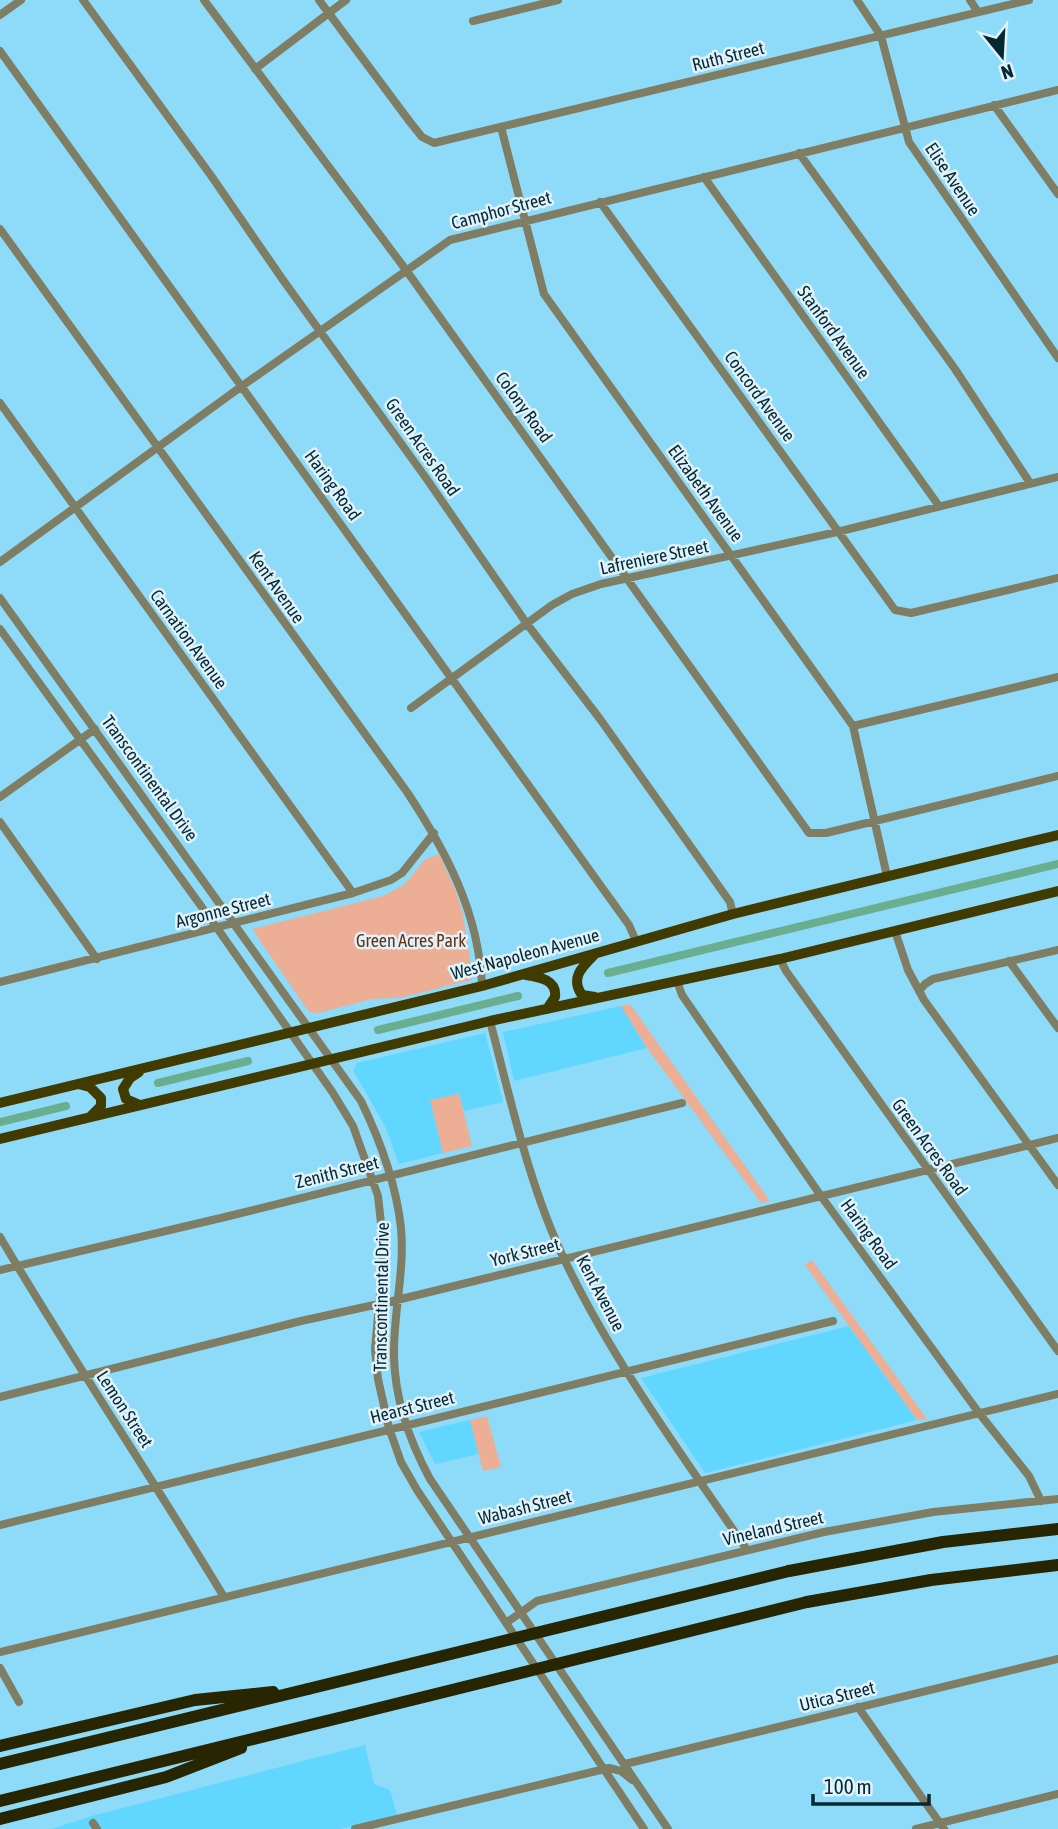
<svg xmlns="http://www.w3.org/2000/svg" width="1058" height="1829" font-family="'Asap Condensed',sans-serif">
<rect width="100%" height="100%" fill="#8ddbf8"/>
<!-- built -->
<path fill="#61d6fe" d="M 621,1006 L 647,1048 L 514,1081 L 503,1032 Z
M 485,1033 L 503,1102 L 464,1111 L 459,1094 L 431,1100 L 443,1153 L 399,1164 L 385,1126 L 353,1070 L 357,1063 Z
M 849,1326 L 917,1420 L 705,1473 L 641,1378 Z
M 470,1420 L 479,1454 L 435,1464 L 419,1432 Z
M 365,1745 L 374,1784 L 390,1790 L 397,1815 L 340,1829 L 52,1829 L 92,1816 Z"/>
<!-- green -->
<path fill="#ecae95" d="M 439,854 L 457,894 L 463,915 L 473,977 L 471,980 L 400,998 L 373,999 L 318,1013 L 309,1012 L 252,929 L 383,896 L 405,884 L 424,860 Z
M 630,1004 L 770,1201 L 761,1203 L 647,1048 L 621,1006 Z
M 459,1094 L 472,1146 L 443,1153 L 430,1100 Z
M 812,1260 L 927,1419 L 917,1420 L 805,1265 Z
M 487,1416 L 501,1467 L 483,1471 L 470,1420 Z"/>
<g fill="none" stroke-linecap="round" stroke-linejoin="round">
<!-- canal -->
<path stroke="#69af8f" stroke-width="8" d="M 608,973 L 1058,864
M 378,1030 L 518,996
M 158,1083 L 248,1061
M 0,1122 L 66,1106"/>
<!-- minor -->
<path stroke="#7f7d63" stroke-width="8" d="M 83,0 L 212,177 L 283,280 L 426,478 L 527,624 L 600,719 L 730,902 L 733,914
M 204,0 L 406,270 L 809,833 L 826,833 L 1058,776
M 319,0 L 410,122 L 422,137 L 434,143 L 1029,0
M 857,0 L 881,36 L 909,142 L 1058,358
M 970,0 L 978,12
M 0,15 L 21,0
M 473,21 L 558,0
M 0,51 L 629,925 L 636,941
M 255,69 L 346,0
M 994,105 L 1058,194
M 501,127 L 544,294 L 853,726 L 887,876
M 799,153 L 955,369 L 1030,483
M 704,177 L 939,506
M 600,202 L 895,610 L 911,613 L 1058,578
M 0,229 L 407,792 C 446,851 479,913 482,986
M 0,403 L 353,893
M 0,562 L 242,386 L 450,240 L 1058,90
M 0,598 L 361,1101 C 381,1142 396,1183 401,1228 C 405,1271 393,1314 394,1357 C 395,1399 410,1442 430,1479 L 668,1829
M 0,629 L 217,928 L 333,1093 L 353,1126 L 378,1196 L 384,1250 L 375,1349 L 378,1379 L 389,1428 L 401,1462 L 417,1490 L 644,1829
M 411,708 L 552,605 L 572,594 L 601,584 L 837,532 L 1058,477
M 853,726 L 1058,677
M 0,797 L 95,729
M 0,822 L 97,959
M 895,931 L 908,970 L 924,1000 L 1058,1185
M 780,959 L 786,971 L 1058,1351
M 1009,961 L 1058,1028
M 677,981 L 682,995 L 821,1196 L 979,1413 L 1029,1476 L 1041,1501
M 0,982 L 353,893 L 391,880 L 402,873 L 434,833
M 919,991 L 925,984 L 933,979 L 1058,950
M 490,1021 C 511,1101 529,1186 565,1261 C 614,1363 683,1456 747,1550
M 0,1237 C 72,1359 151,1476 224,1597
M 0,1270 L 225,1217 L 682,1103
M 0,1397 L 301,1321 L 397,1300 L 1058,1138
M 0,1525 L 833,1321
M 506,1623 L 537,1601 L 824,1532 L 933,1512 L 1058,1499
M 0,1652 L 1058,1394
M 0,1668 L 19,1702
M 858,1707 L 944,1829
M 625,1764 L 1058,1659
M 93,1823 L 97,1829
M 355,1829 L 609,1768 L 621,1771 L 632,1780
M 916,1829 L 1058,1794"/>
<!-- major -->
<path stroke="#413b01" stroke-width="10" d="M 594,955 C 582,967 570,978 582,995 L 595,997
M 526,975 C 540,977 557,980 555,997 L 547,1009
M 139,1072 L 130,1078 L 123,1089 L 126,1099 L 140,1105
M 78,1084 L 90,1087 L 101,1098 L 101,1106 L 91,1116
M 0,1103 L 482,986 L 733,914 L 1058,835
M 0,1139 L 490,1021 L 780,959 L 1058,891"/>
<!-- highway -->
<path stroke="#282503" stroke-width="12" d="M 789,1571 L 943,1542 L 1058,1529
M 807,1602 L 931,1580 L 1058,1565
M 0,1746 L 195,1700 L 273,1692
M 0,1764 L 308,1689
M 0,1801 L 351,1715
M 0,1819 L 166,1777 L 241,1748"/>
<!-- highway-bridge -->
<path stroke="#282503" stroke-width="12" d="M 308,1689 L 789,1571
M 351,1715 L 807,1602"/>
</g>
<g text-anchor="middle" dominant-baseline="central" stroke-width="5" stroke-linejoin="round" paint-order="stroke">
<!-- street labels -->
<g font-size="18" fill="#052833" stroke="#e0f2fa">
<text transform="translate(728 56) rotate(-14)">Ruth Street</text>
<text transform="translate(953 179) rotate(56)">Elise Avenue</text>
<text transform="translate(501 210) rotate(-15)">Camphor Street</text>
<text transform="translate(834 332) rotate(54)">Stanford Avenue</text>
<text transform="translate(760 396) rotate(54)">Concord Avenue</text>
<text transform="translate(524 407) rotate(54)">Colony Road</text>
<text transform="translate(423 447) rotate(55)">Green Acres Road</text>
<text transform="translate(333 485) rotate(54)">Haring Road</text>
<text transform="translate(706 493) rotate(54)">Elizabeth Avenue</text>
<text transform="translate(654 557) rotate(-12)">Lafreniere Street</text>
<text transform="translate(277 587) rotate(55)">Kent Avenue</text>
<text transform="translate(189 639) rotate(54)">Carnation Avenue</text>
<text transform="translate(150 778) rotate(54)">Transcontinental Drive</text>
<text transform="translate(223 910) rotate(-14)">Argonne Street</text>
<text transform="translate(525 954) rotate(-15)">West Napoleon Avenue</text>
<text transform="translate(930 1147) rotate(54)">Green Acres Road</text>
<text transform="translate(337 1172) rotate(-14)">Zenith Street</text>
<text transform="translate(869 1234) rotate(54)">Haring Road</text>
<text transform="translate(525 1252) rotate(-14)">York Street</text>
<text transform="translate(601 1293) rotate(62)">Kent Avenue</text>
<text transform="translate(381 1297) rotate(-89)">Transcontinental Drive</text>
<text transform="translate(412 1407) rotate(-14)">Hearst Street</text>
<text transform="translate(125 1409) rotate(57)">Lemon Street</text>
<text transform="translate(525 1507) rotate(-14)">Wabash Street</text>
<text transform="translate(773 1528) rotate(-13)">Vineland Street</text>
<text transform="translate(837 1696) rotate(-14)">Utica Street</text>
</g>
<!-- park labels -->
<g font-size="18" fill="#6a3015" stroke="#e0f2fa">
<text x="411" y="940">Green Acres Park</text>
</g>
</g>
<!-- north arrow -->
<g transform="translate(1002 56) rotate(162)" stroke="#e0f2fa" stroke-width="5" paint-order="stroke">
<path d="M0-5L12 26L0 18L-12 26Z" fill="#052833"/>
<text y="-10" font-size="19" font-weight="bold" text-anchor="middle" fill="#052833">N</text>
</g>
<!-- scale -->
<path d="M813 1794v10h116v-10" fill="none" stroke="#052833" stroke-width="3.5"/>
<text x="824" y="1794" font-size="21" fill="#052833" stroke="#e0f2fa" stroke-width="5" paint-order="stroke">100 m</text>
</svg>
